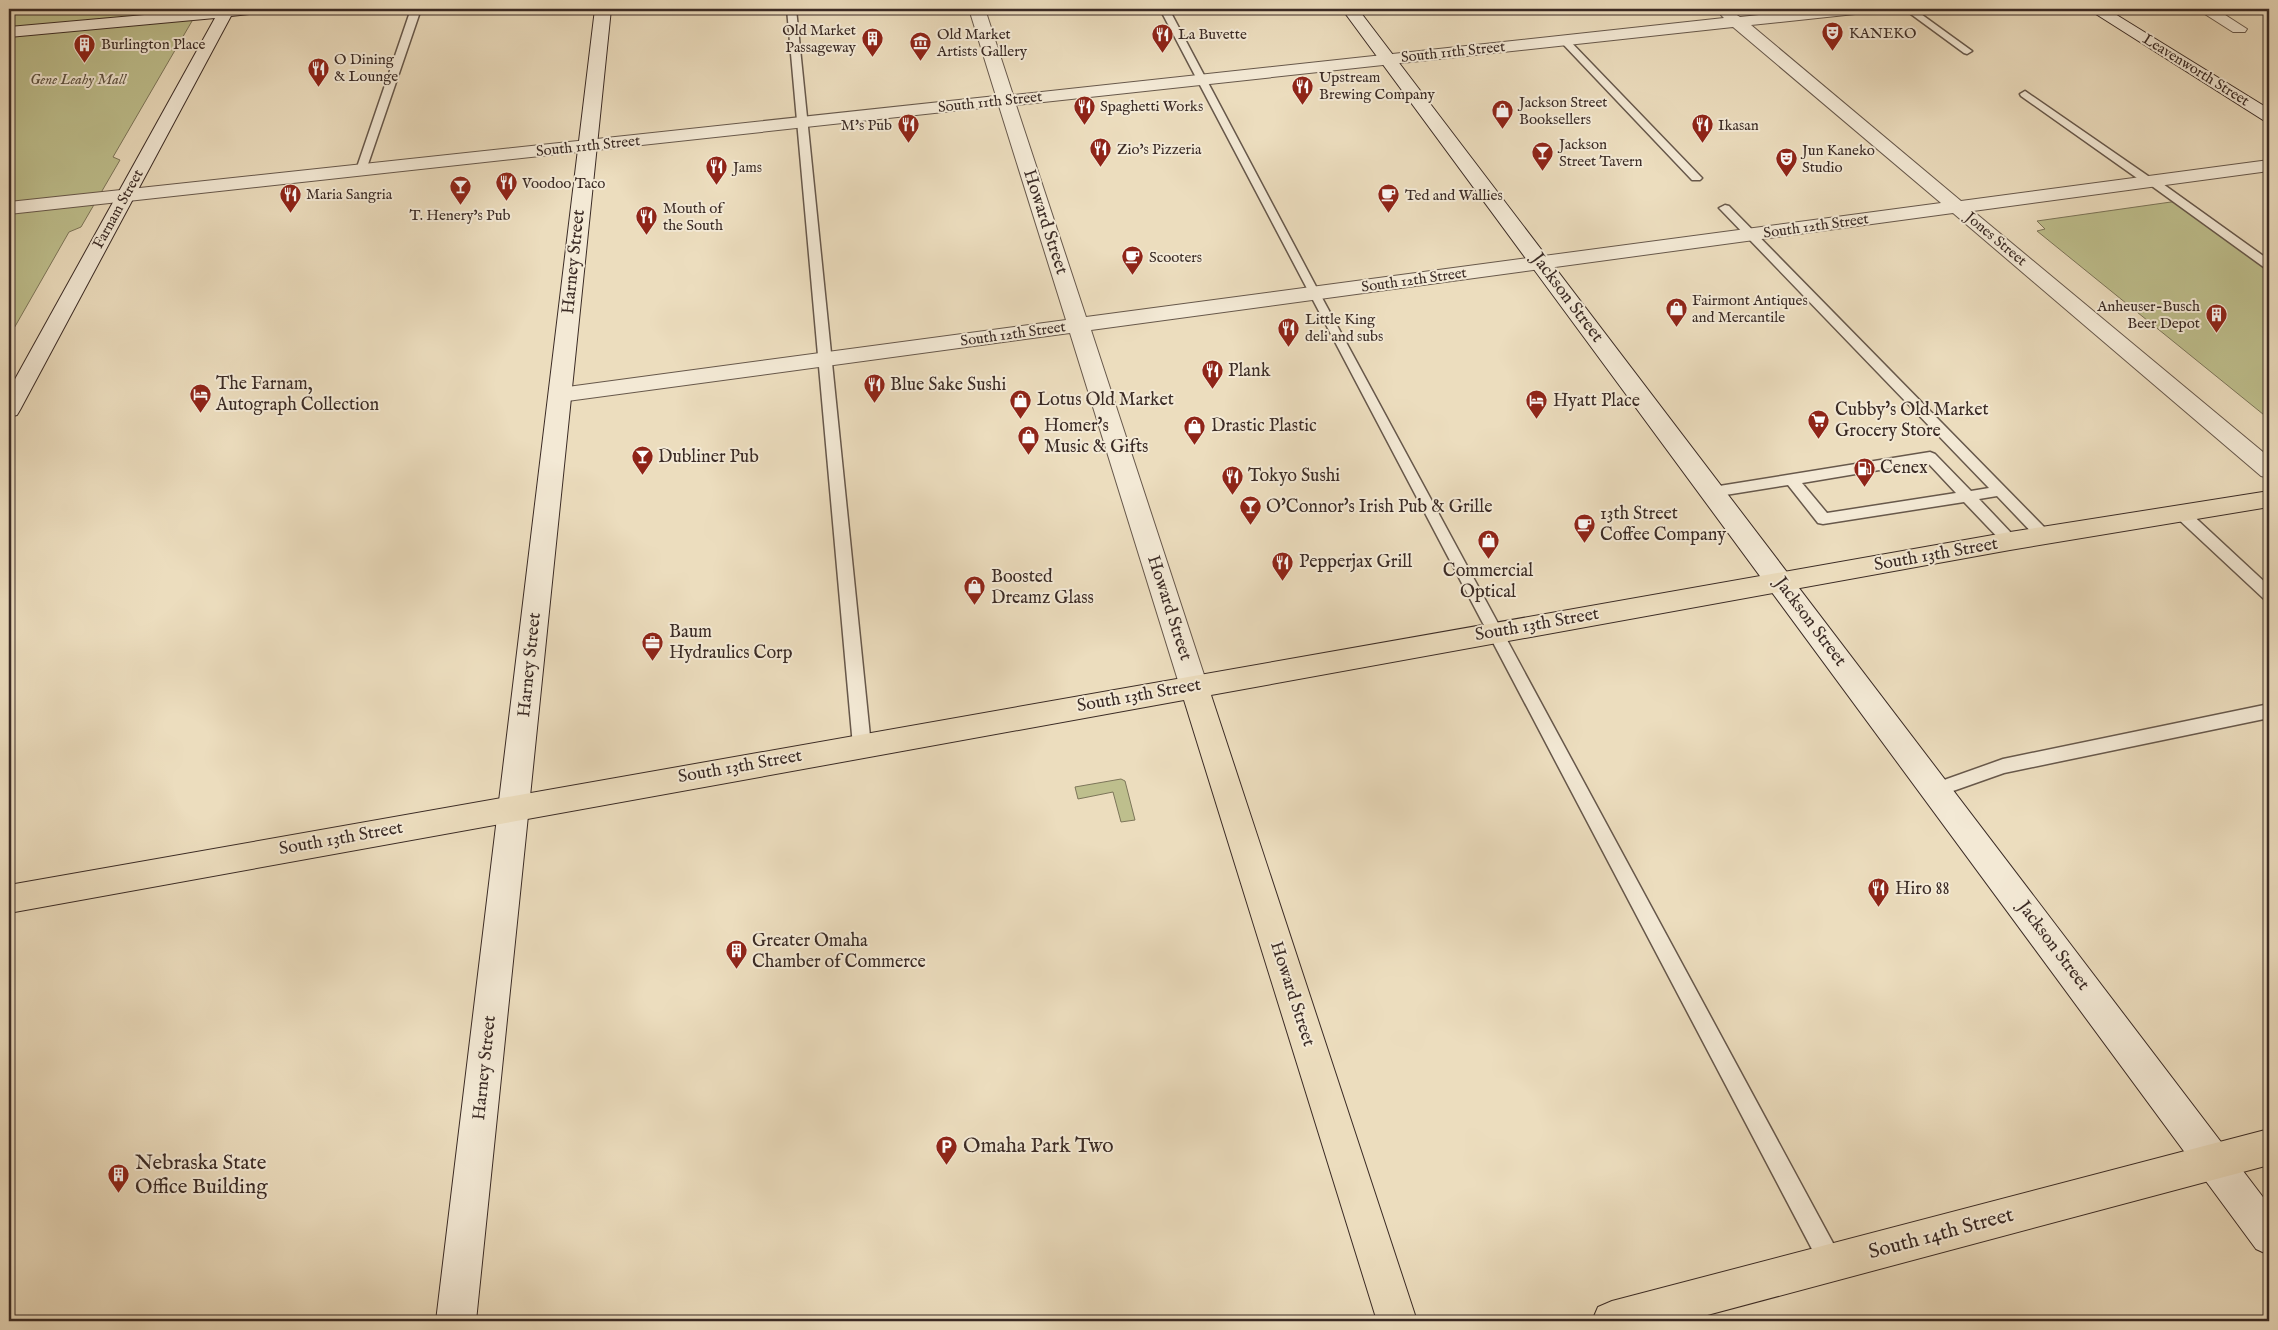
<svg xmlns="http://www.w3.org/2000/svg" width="2278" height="1330" font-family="'IM FELL English',serif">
<rect width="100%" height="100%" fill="#ecddbe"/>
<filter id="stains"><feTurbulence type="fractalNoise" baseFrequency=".004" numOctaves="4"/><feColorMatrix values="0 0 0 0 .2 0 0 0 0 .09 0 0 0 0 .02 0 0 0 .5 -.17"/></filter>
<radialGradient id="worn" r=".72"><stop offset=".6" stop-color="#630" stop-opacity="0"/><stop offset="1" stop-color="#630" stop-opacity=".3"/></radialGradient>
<!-- green -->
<path fill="#bebf8d" stroke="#7c7559" d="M 9,9 L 199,9 L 113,157 L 120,160 L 81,227 L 69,232 L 9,337 Z
M 2185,200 L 2269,261 L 2269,419 L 2037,231 L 2045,229 L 2037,221 Z
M 1121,779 L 1125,781 L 1135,820 L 1121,822 L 1113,792 L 1078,799 L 1075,787 Z"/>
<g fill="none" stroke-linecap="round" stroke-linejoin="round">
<defs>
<path id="lane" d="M 411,9 L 421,9 L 366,170 L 361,173 L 357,172 L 356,170 Z
M 787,9 L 796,9 L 871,746 L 868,751 L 862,753 L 856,751 L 853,746 Z
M 1160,9 L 1169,9 L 1320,294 L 1840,1256 L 1843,1264 L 1840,1272 L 1832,1275 L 1824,1272 Z
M 1904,9 L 1914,9 L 1972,51 L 1967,54 L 1964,53 Z
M 1564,37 L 1567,38 L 1700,176 L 1702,178 L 1700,180 L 1692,180 L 1561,42 L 1561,38 Z
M 2025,91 L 2151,178 L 2156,179 L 2269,260 L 2269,269 L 2265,268 L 2149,184 L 2144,183 L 2021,96 L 2020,94 Z
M 1725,205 L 1729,206 L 2048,531 L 2050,535 L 2048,539 L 2038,539 L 1997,496 L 1979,499 L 2015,537 L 2017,541 L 2015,545 L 2005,545 L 1964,502 L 1823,524 L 1818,523 L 1788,485 L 1713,497 L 1708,496 L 1706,492 L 1708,488 L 1713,487 L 1930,452 L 1935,454 L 1971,491 L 1989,488 L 1721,210 L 1719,208 ZM 1927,462 L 1956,493 L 1827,513 L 1802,483 Z
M 2181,508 L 2186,509 L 2269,586 L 2269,601 L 2264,599 L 2176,517 L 2174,513 L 2176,509 Z
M 2269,704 L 2269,718 L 2004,773 L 1936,797 L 1930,795 L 1927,790 L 1930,785 L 2003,759 Z"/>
<path id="street" d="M 969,9 L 985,9 L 1013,95 L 1724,18 L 1721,15 L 1723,12 L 1729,10 L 1740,17 L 1814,9 L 1863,9 L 1861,12 L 1855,14 L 1751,25 L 1961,201 L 2269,160 L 2269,171 L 1973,211 L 2269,457 L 2269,478 L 2261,476 L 1953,213 L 1091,330 L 1208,687 L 1204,695 L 1194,698 L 1184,695 L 1180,687 L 1070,333 L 560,402 L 552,400 L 549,395 L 552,390 L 560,388 L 1066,320 L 999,106 L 9,214 L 9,202 L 996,96 ZM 1733,27 L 1941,203 L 1086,317 L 1016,105 Z
M 2197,9 L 2216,9 L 2247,29 L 2245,32 L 2233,32 Z"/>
<path id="secondary" d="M 212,9 L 269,9 L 267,12 L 231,16 L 20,410 L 17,415 L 9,417 L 9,390 L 215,18 L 9,37 L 9,27 Z
M 595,9 L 611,9 L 476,1321 L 436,1321 Z
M 1342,9 L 1358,9 L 2269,1205 L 2269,1255 L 2256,1249 Z
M 2088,9 L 2107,9 L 2269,109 L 2269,121 L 2263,120 Z"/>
<path id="primary" d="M 2269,491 L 2269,507 L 2010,550 L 1211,695 L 1417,1321 L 1377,1321 L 1184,700 L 9,913 L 9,885 L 2010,532 Z
M 2269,1129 L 2269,1165 L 1685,1321 L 1592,1321 L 1598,1307 L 1612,1301 Z"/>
</defs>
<!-- lane casing -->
<use href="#lane" stroke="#67584b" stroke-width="3"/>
<!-- street casing -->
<use href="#street" stroke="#67584b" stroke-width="2"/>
<!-- secondary casing -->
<use href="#secondary" stroke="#3b2b25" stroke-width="2"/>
<!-- primary casing -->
<use href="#primary" stroke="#3b2b25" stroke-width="2"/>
<!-- lane -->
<use href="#lane" fill="#f3e9d5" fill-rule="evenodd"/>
<!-- street -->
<use href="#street" fill="#f3e9d5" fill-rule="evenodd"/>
<!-- secondary -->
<use href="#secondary" fill="#f3e9d5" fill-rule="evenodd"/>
<!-- primary -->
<use href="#primary" fill="#ecddbe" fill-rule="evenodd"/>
</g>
<!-- icons -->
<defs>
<symbol id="theatre-pin" viewBox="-11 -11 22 30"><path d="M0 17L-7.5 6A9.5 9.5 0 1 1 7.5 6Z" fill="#8f2418" stroke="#f3e9d5"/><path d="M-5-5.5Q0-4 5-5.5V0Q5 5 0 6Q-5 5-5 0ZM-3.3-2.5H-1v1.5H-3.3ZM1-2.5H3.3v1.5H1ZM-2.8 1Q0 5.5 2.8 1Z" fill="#fff"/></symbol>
<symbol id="restaurant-pin" viewBox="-11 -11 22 30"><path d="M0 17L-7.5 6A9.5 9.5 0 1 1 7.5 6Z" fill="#8f2418" stroke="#f3e9d5"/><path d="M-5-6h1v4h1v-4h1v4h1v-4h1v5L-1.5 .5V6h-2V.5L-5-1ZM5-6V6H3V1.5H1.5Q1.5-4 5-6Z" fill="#fff"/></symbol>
<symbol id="building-pin" viewBox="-11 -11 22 30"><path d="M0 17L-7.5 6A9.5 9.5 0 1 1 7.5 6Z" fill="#8f2418" stroke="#f3e9d5"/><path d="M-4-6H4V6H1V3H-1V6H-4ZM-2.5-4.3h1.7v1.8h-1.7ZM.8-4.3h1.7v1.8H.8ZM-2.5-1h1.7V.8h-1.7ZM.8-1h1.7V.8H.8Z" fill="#fff"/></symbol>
<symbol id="museum-pin" viewBox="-11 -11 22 30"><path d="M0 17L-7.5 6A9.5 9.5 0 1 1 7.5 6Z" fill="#8f2418" stroke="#f3e9d5"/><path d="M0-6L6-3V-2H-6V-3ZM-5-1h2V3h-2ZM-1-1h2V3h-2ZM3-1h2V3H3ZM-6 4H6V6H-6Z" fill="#fff"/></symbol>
<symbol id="shop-pin" viewBox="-11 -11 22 30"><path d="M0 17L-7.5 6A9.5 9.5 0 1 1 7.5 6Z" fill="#8f2418" stroke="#f3e9d5"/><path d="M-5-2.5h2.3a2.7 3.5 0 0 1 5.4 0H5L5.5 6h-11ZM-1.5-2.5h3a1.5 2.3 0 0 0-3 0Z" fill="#fff"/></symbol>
<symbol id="bar-pin" viewBox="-11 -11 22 30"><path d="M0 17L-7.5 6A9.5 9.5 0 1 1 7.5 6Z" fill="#8f2418" stroke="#f3e9d5"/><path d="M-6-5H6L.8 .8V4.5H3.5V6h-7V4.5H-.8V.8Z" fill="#fff"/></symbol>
<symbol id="cafe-pin" viewBox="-11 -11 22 30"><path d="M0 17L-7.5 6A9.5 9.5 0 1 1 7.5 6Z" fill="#8f2418" stroke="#f3e9d5"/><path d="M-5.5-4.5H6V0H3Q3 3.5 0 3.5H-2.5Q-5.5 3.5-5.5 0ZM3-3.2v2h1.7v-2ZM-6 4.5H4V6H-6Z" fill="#fff"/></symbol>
<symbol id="hotel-pin" viewBox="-11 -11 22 30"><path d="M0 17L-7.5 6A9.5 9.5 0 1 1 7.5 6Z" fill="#8f2418" stroke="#f3e9d5"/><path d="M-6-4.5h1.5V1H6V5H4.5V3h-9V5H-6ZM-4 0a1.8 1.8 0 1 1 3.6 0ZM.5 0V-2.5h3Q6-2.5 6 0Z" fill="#fff"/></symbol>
<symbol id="supermarket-pin" viewBox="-11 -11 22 30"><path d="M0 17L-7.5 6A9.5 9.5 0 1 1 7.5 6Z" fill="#8f2418" stroke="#f3e9d5"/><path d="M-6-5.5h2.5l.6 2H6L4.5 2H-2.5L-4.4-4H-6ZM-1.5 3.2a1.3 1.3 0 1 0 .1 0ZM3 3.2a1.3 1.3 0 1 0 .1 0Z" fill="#fff"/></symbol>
<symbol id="fuel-pin" viewBox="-11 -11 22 30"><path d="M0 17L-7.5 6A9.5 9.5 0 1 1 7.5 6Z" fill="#8f2418" stroke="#f3e9d5"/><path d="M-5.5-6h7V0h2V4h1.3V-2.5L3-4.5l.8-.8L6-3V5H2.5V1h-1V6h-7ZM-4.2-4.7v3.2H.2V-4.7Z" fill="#fff"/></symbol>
<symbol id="office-pin" viewBox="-11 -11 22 30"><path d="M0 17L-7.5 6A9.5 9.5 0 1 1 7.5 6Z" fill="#8f2418" stroke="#f3e9d5"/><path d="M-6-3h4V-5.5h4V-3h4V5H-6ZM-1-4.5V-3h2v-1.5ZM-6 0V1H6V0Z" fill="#fff"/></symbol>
<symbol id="parking-pin" viewBox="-11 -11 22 30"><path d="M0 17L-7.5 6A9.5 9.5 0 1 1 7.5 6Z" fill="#8f2418" stroke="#f3e9d5"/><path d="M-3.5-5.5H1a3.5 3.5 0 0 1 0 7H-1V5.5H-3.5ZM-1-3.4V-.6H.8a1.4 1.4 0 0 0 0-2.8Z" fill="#fff"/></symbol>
</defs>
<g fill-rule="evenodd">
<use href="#theatre-pin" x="1820" y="20" width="25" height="34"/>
<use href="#restaurant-pin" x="1150" y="22" width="25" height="34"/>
<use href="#building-pin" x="860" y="26" width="25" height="34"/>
<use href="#museum-pin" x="908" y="30" width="25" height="34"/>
<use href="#building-pin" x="72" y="32" width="25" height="34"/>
<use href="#restaurant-pin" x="306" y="56" width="25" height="34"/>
<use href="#restaurant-pin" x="1290" y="74" width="25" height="34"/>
<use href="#restaurant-pin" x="1072" y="94" width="25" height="34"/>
<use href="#shop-pin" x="1490" y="98" width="25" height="34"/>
<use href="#restaurant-pin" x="896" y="112" width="25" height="34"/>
<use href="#restaurant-pin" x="1690" y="112" width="25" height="34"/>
<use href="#restaurant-pin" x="1088" y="136" width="25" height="34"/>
<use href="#bar-pin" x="1530" y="140" width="25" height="34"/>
<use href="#theatre-pin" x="1774" y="146" width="25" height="34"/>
<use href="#restaurant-pin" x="704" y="154" width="25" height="34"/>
<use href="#restaurant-pin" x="494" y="170" width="25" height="34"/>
<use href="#bar-pin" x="448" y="174" width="25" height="34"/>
<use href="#restaurant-pin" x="278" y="182" width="25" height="34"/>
<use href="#cafe-pin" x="1376" y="182" width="25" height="34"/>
<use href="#restaurant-pin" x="634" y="204" width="25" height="34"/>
<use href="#cafe-pin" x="1120" y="244" width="25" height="34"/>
<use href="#shop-pin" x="1664" y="296" width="25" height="34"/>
<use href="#building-pin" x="2204" y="302" width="25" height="34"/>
<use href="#restaurant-pin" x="1276" y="316" width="25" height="34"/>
<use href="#restaurant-pin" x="1200" y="358" width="25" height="34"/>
<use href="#restaurant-pin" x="862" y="372" width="25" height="34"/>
<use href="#hotel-pin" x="188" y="382" width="25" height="34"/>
<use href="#shop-pin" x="1008" y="388" width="25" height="34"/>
<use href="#hotel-pin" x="1524" y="388" width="25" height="34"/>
<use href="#supermarket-pin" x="1806" y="408" width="25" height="34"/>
<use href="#shop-pin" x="1182" y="414" width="25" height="34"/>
<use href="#shop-pin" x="1016" y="424" width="25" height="34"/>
<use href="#bar-pin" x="630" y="444" width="25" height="34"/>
<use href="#fuel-pin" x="1852" y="456" width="25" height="34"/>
<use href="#restaurant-pin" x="1220" y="464" width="25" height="34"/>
<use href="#bar-pin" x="1238" y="494" width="25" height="34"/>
<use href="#cafe-pin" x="1572" y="512" width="25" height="34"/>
<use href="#shop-pin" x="1476" y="528" width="25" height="34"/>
<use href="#restaurant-pin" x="1270" y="550" width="25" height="34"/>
<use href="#shop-pin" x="962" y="574" width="25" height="34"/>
<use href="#office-pin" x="640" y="630" width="25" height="34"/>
<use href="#restaurant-pin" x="1866" y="876" width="25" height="34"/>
<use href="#building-pin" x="724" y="938" width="25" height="34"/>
<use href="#parking-pin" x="934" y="1134" width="25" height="34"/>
<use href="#building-pin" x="106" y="1162" width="25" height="34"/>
</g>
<g text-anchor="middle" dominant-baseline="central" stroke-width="4" stroke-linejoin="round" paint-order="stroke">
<!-- far-poi labels -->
<g font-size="15" fill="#3b2b25" stroke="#f3e9d5" text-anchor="start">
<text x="856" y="30" text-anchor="end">Old Market<tspan x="856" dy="17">Passageway</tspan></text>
<text x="1849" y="33">KANEKO</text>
<text x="937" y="34">Old Market<tspan x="937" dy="17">Artists Gallery</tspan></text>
<text x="1178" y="34">La Buvette</text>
<text x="101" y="44">Burlington Place</text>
<text x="334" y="59">O Dining<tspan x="334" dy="17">&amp; Lounge</tspan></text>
<text x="1319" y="77">Upstream<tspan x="1319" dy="17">Brewing Company</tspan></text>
<text x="1519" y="102">Jackson Street<tspan x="1519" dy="17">Booksellers</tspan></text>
<text x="1100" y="106">Spaghetti Works</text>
<text x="892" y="125" text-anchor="end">M's Pub</text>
<text x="1718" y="125">Ikasan</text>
<text x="1559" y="144">Jackson<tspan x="1559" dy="17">Street Tavern</tspan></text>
<text x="1117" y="149">Zio's Pizzeria</text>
<text x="1802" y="150">Jun Kaneko<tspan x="1802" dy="17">Studio</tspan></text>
<text x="733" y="167">Jams</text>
<text x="522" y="183">Voodoo Taco</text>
<text x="306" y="194">Maria Sangria</text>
<text x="1405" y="195">Ted and Wallies</text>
<text x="663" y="208">Mouth of<tspan x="663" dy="17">the South</tspan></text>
<text x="460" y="215" text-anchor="middle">T. Henery's Pub</text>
<text x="1149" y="257">Scooters</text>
<text x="1692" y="300">Fairmont Antiques<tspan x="1692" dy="17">and Mercantile</tspan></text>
<text x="2200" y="306" text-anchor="end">Anheuser-Busch<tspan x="2200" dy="17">Beer Depot</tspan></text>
<text x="1305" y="319">Little King<tspan x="1305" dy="17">deli and subs</tspan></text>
</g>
<!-- far-street labels -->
<g font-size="15" fill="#3b2b25" stroke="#f3e9d5">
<text transform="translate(1453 52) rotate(-6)">South 11th Street</text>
<text transform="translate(2196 70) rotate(32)">Leavenworth Street</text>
<text transform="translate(990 102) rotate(-6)">South 11th Street</text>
<text transform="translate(588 146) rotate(-6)">South 11th Street</text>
<text transform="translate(118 209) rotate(-61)">Farnam Street</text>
<text transform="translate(1816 226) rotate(-8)">South 12th Street</text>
<text transform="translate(1996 239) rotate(40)">Jones Street</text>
<text transform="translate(1414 280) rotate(-8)">South 12th Street</text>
<text transform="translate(1013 334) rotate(-8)">South 12th Street</text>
</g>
<!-- far-park labels -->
<g font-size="15" font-style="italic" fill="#5c503f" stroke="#f3e9d5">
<text x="78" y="79">Gene Leahy Mall</text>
</g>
<!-- street labels -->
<g font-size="18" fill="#3b2b25" stroke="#f3e9d5">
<text transform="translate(1045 222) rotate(72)">Howard Street</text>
<text transform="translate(574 262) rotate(-84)">Harney Street</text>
<text transform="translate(1567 298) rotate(53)">Jackson Street</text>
<text transform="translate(1936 555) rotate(-10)">South 13th Street</text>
<text transform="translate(1169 608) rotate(72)">Howard Street</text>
<text transform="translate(1810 622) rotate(53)">Jackson Street</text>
<text transform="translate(1537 625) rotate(-10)">South 13th Street</text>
<text transform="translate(530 665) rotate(-84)">Harney Street</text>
<text transform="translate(1139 696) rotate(-10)">South 13th Street</text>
<text transform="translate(740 767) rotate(-10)">South 13th Street</text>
<text transform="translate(341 839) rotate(-10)">South 13th Street</text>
<text transform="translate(2053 946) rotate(53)">Jackson Street</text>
<text transform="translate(1292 994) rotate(72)">Howard Street</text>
<text transform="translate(485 1068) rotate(-84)">Harney Street</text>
</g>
<!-- poi labels -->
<g font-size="18" fill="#3b2b25" stroke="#f3e9d5" text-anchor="start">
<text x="1228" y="371">Plank</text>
<text x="216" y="384">The Farnam,<tspan x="216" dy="21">Autograph Collection</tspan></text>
<text x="890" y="385">Blue Sake Sushi</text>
<text x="1037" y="400">Lotus Old Market</text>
<text x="1553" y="401">Hyatt Place</text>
<text x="1835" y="410">Cubby's Old Market<tspan x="1835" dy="21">Grocery Store</tspan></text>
<text x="1044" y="426">Homer's<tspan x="1044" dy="21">Music &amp; Gifts</tspan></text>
<text x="1211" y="426">Drastic Plastic</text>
<text x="658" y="457">Dubliner Pub</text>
<text x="1880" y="468">Cenex</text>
<text x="1248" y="476">Tokyo Sushi</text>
<text x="1266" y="507">O'Connor's Irish Pub &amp; Grille</text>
<text x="1600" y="514">13th Street<tspan x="1600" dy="21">Coffee Company</tspan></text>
<text x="1299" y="562">Pepperjax Grill</text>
<text x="1488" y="571" text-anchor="middle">Commercial<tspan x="1488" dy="21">Optical</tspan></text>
<text x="991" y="577">Boosted<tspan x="991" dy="21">Dreamz Glass</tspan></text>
<text x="669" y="632">Baum<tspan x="669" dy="21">Hydraulics Corp</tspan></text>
<text x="1895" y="889">Hiro 88</text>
<text x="752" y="941">Greater Omaha<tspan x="752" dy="21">Chamber of Commerce</tspan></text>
</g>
<!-- near-poi labels -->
<g font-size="21" fill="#3b2b25" stroke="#f3e9d5" text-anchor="start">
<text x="963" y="1146">Omaha Park Two</text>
<text x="135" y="1163">Nebraska State<tspan x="135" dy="24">Office Building</tspan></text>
</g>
<!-- near-street labels -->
<g font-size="21" fill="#3b2b25" stroke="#f3e9d5">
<text transform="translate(1941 1234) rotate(-15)">South 14th Street</text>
</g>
</g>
<!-- margin -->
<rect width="2278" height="1330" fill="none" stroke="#ecddbe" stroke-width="30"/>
<rect x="10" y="10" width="2258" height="1310" fill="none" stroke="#3b2b25" stroke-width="2.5"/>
<rect x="15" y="15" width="2248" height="1300" fill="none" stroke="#3b2b25"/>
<rect width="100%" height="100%" filter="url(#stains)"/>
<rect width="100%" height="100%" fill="url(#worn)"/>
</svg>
